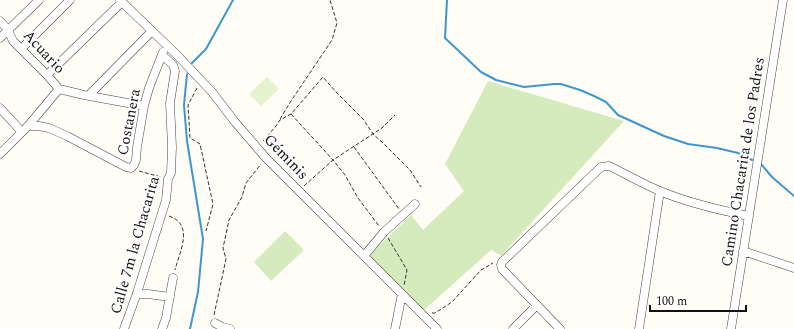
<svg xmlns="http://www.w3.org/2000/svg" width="794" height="329" font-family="Spectral,serif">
<rect width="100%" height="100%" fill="#fffdf5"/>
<!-- green -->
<path fill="#d5ebbd" d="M 488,81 L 624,121 L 501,256 L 491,250 L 423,311 L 367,257 L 411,215 L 423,230 L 464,191 L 445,164 Z
M 285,231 L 304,250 L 271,281 L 254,262 Z"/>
<!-- pitch -->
<path fill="#e6f2cf" d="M 267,77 L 279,89 L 261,106 L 249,94 Z"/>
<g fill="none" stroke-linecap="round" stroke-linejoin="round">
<!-- stream -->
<path stroke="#3f96cf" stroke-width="2" d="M 447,0 L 445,38 L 481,72 L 496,80 L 524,87 L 554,84 L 561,84 L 580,90 L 594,96 L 606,102 L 618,115 L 664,136 L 688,144 L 717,148 L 738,153 L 752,160
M 192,63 L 206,49 L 233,0
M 187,74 L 184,105 L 187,141 L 203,239 L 198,292 L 190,329
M 761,164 L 772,177 L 794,196"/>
<defs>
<path id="street" d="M 120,0 L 178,56 L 212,92 L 235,122 L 266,158 L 437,329
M 0,21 L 8,30 L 13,41 L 47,75 L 59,89 L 84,95 L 144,106
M 0,38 L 39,0
M 21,49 L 70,0
M 47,75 L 122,2
M 89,95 L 152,31
M 0,108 L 22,132
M 28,126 L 39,126 L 49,128 L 67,136 L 126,167 L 131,168 L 134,165 L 136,160 L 137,147 L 144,106 L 149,88 L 163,52
M 0,154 L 28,126 L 59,89
M 743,251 L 794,268
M 364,256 L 384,232 L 415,204
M 137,294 L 148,294 L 170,297
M 215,323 L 222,327 L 230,329
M 124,329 L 137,293 L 166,200 L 168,179 L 171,173 L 172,147 L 170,103 L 175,71 L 173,65 L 162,55
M 162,329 L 166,318 L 173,278
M 395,329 L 402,294
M 513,329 L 537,305
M 560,329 L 502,269 L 501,265 L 502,262 L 601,167 L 609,166 C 626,174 643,184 660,191 C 688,203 719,210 749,216
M 639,329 L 660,191
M 731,329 L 783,0"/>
</defs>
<!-- street casing -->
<use href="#street" stroke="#444" stroke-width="9"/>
<!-- path -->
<path stroke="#333" stroke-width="1" stroke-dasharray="4 2" stroke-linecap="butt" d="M 197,88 L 188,105 L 190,138 L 200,144 L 213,204 L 206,231
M 291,114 L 333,160 L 345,175 L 358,198 L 379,226
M 280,119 L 291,101 L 332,40 L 337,23 L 330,0
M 263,141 L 276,126 L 280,120 L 291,114 L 323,77 L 336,92 L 363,119 L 373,134 L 383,143 L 410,170 L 421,187
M 354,147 L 399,209
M 139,171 L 161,177
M 304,186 L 333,160 L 382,128 L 395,115
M 169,216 C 195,225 179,253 175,270
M 388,238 L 407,270 L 404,286
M 432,313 L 435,313 L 452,302 L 481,270 L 493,263
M 214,315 L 226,259 L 223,248 L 229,220 L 242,197 L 246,183 L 261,164"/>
<!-- street -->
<use href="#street" stroke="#fff" stroke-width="8"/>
</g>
<g text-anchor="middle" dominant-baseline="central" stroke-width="4" stroke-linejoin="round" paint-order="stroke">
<!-- street labels -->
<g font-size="15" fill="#111" stroke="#fff">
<text transform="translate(44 52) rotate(47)">Acuario</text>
<text transform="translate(129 122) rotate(-79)">Costanera</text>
<text transform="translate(286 157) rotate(46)">Géminis</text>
<text transform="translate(743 162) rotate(-81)">Camino Chacarita de los Padres</text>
<text transform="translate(135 245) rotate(-74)">Calle 7m la Chacarita</text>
</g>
</g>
<!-- scale -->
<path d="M650 305v6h96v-6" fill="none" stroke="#111111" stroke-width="2"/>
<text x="656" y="305" font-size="12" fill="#111111" stroke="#ffffff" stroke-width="3" paint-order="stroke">100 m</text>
</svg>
